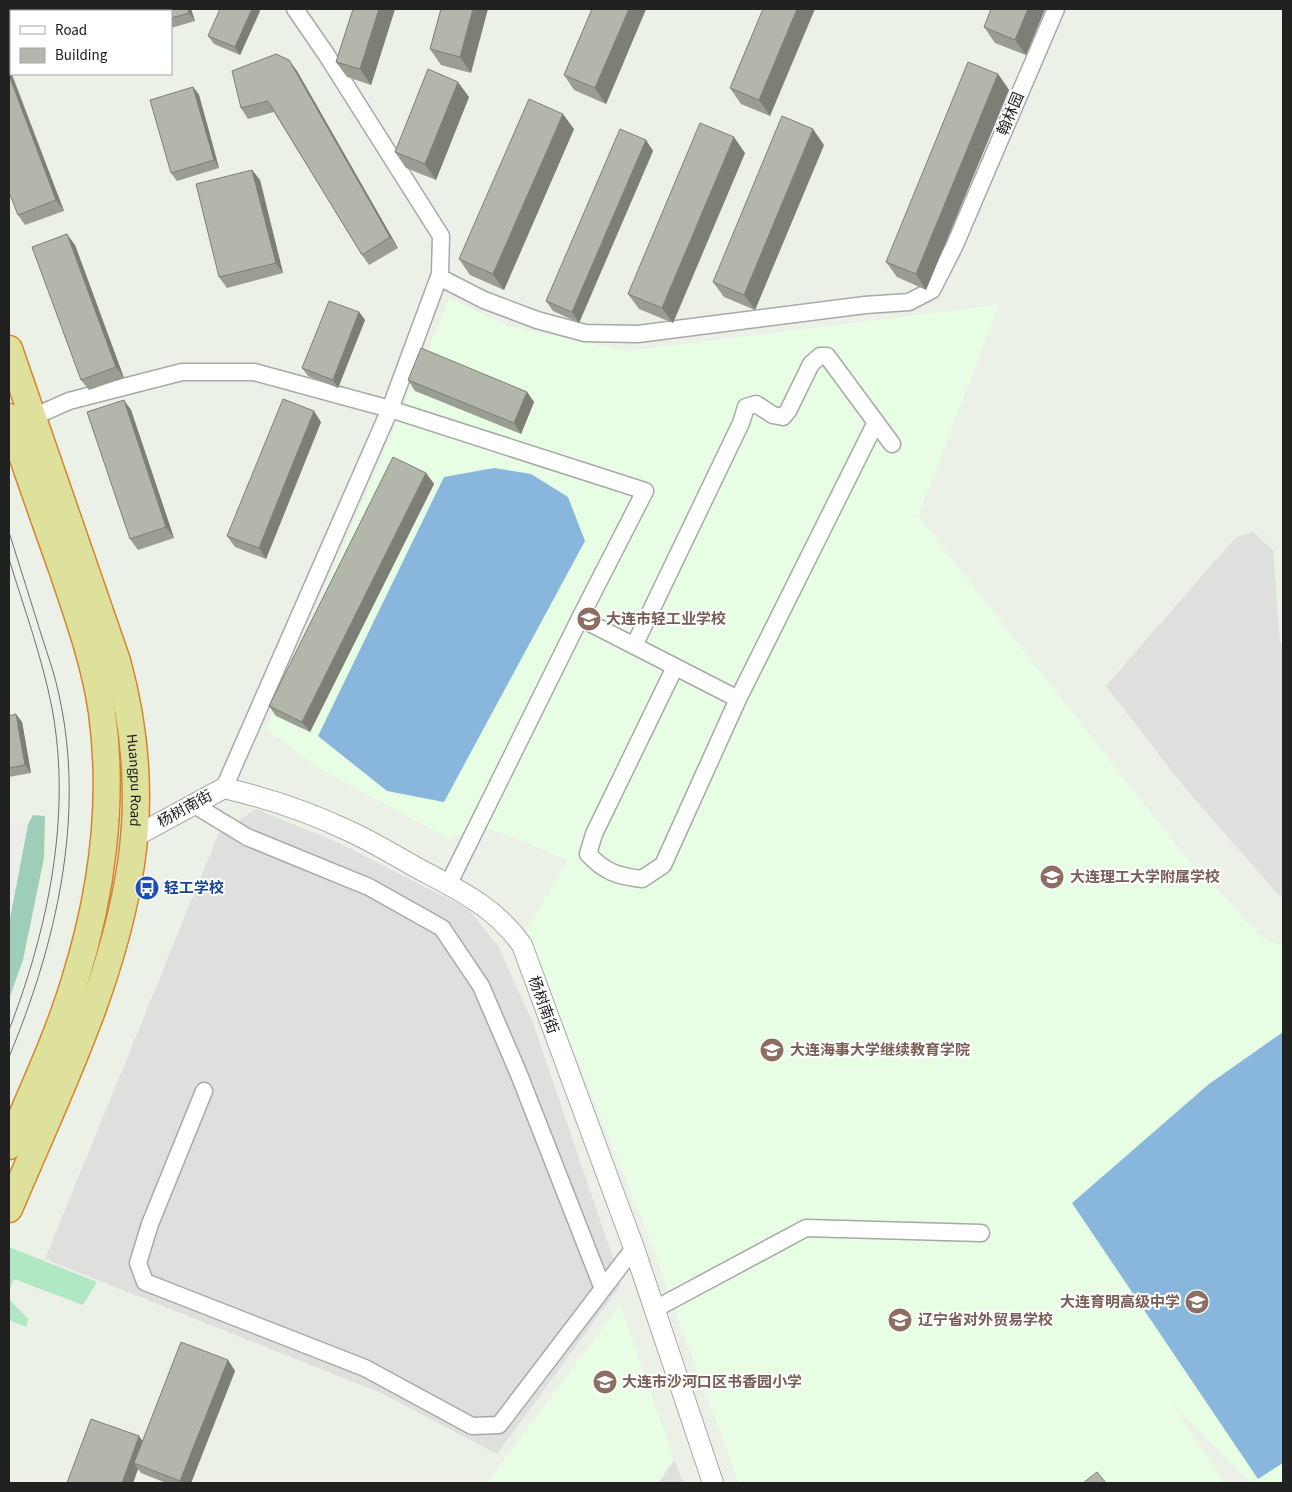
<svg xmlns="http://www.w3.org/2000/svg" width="1292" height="1492" font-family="'Source Sans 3','Noto Sans SC',sans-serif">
<rect width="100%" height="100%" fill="#ecf1e8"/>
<!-- residential -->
<path fill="#dfdfde" d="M 1253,532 L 1273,550 L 1280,642 L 1283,644 L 1283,897 L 1277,893 L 1185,788 L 1106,686 L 1236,537 Z
M 256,809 L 339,843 L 468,909 L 498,946 L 533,1023 L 613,1258 L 620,1286 L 497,1454 L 381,1393 L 45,1259 L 219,833 Z
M 674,1460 L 684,1483 L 658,1483 Z"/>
<!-- education -->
<path fill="#e7fee4" d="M 450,299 L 508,326 L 627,351 L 999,305 L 918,516 L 1180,850 L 1262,938 L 1283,946 L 1283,1483 L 1251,1483 L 1171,1402 L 1224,1483 L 739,1483 L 647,1233 L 526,931 L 568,860 L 492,829 L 448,838 L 315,766 L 266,728 Z
M 620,1305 L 674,1460 L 658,1483 L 487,1483 Z"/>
<!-- grass -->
<path fill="#b0e8c4" d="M 9,1247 L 97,1282 L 83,1305 L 14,1279 L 9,1291 Z
M 9,1299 L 28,1319 L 26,1327 L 9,1320 Z"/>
<!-- forest -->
<path fill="#9eceb9" d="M 33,815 L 45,816 L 44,858 L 23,960 L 9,999 L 9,923 L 28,824 Z"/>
<!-- pitch -->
<path fill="#89b6dc" d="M 494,468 L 531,474 L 568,497 L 585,541 L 444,802 L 387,791 L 318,736 L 444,477 Z
M 1283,1032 L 1283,1463 L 1258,1479 L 1072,1203 L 1209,1084 Z"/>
<!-- parking -->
<path fill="#ededed" d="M 9,822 L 28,824 L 9,923 Z"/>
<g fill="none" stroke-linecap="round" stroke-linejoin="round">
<defs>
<path id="minor" d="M 439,277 L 484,300 L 537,320 L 585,333 L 638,334 L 865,305 L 909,302 L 932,290 L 954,247 L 1056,9
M 33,417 L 69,401 L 182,372 L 254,372 L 390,409 L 645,491 L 580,618 L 448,885
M 580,618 L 738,699
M 634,646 L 741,423 L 746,407 L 756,404 L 773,415 L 783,417 L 788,411 L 811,364 L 820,356 L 827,356 L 892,444
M 675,667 L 594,834 L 588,854 C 605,872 617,876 642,879 L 663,865 L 738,699 L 876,422
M 224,788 L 390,409 L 440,274 L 441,236 L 326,54 L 295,9
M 201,809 L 247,837 L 369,887 L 442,928 L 481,986 L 518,1072 L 603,1289
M 204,1091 L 150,1224 L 138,1263 L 145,1282 L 365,1368 L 472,1426 L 499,1425 L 634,1248
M 655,1309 L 806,1228 L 981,1233"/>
<path id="tertiary" d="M 134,837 L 224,788 C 267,798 309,812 349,831 C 373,842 396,856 419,869 C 459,890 495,907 522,945 L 634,1248 L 713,1483"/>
<g id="trunk">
<path id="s1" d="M 9,349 L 117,661 C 135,726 141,796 131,864 C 113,985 56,1097 9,1209"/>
<path d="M 9,417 C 26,468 44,518 62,569 C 78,616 95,663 102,712 C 114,801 102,894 75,980 C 58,1037 32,1091 9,1146"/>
</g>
</defs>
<!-- minor casing -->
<use href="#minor" stroke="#a8a8a8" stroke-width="19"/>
<!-- tertiary casing -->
<use href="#tertiary" stroke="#a8a8a8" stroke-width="22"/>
<!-- trunk casing -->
<use href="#trunk" stroke="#d6832e" stroke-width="29"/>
<!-- minor -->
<use href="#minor" stroke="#fff" stroke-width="16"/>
<!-- tertiary -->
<use href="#tertiary" stroke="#fff" stroke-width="20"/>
<!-- trunk -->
<use href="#trunk" stroke="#dde19c" stroke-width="26"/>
<!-- tram -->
<path stroke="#6f6f6f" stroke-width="1" d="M 9,532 C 20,567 31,602 42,637 C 48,656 55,675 59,695 C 86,817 56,944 9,1057
M 9,559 C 24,608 42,657 52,708 C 72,816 48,929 9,1030"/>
</g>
<!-- wall -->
<path fill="#9a9d92" d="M 74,9 L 117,9 L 118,11 L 75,11 Z
M 191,9 L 195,21 L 171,28 L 171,11 Z
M 220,9 L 258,9 L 260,11 L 240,55 L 214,44 L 208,36 Z
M 353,9 L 395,9 L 371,85 L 347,77 L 336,62 Z
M 441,9 L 471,73 L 441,65 L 430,49 Z
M 592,9 L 646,9 L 606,104 L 574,90 L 564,75 Z
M 763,9 L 770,116 L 741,104 L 730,88 Z
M 1045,9 L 1026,55 L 995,43 L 984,27 Z
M 289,60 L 297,71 L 398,248 L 369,265 L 362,255 L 274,112 L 248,119 L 241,108 Z
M 9,66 L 64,211 L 25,225 L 18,215 Z
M 998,74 L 1009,90 L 926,290 L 897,277 L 886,262 Z
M 193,87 L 199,95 L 219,168 L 177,181 L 171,173 Z
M 469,97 L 436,180 L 406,168 L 395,152 Z
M 574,129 L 504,290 L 470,275 L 459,259 Z
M 646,140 L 653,151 L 579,323 L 553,311 L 546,301 Z
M 824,145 L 755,310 L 724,297 L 713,282 Z
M 745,153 L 673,323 L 639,309 L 628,294 Z
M 252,170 L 260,180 L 283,273 L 227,288 L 219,277 Z
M 75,245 L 124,378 L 89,390 L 81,380 Z
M 359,312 L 365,320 L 338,388 L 308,376 L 302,368 Z
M 408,380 L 527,392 L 534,402 L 521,434 L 415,391 Z
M 131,410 L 174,538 L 138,550 L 130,539 Z
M 321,422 L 266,559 L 235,547 L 227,536 Z
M 426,473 L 434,484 L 310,732 L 276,716 L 269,706 Z
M 9,716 L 22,722 L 31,773 L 9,777 Z
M 228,1360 L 235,1371 L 191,1483 L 166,1483 L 141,1473 L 138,1469 L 133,1483 L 67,1483 L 142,1441 Z"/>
<!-- shaded-wall -->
<path fill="#7d7f77" d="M 188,9 L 191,9 L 195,21 L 189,13 Z
M 252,9 L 258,9 L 260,11 L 240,55 L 235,47 Z
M 379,9 L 395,9 L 371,85 L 360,69 Z
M 473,9 L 488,9 L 471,73 L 460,57 Z
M 629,9 L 646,9 L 606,104 L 595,88 Z
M 797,9 L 815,9 L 770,116 L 759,100 Z
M 1028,9 L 1045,9 L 1026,55 L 1015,40 Z
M 289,60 L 297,71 L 398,248 L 390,237 Z
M 9,66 L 11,74 L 64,211 L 56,200 L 9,75 Z
M 998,74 L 1009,90 L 926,290 L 916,274 Z
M 458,82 L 469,97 L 436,180 L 425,164 Z
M 193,87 L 199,95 L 219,168 L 214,160 Z
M 563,114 L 574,129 L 504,290 L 493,274 Z
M 813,129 L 824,145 L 755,310 L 744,295 Z
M 734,137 L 745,153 L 673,323 L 662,308 Z
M 646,140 L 653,151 L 579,323 L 572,312 Z
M 252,170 L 260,180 L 283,273 L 276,263 Z
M 67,234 L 75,245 L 124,378 L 116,367 Z
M 359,312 L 365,320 L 338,388 L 333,380 Z
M 527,392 L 534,402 L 521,434 L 514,423 Z
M 124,400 L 131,410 L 174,538 L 166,527 Z
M 314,411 L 321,422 L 266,559 L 259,548 Z
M 426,473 L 434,484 L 310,732 L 302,722 Z
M 16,714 L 22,722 L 31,773 L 25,765 Z
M 228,1360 L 235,1371 L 191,1483 L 182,1483 L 180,1481 Z
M 139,1436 L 147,1447 L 134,1463 L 138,1469 L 133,1483 L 122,1483 Z"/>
<!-- building -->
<path fill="#b3b6aa" stroke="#7d7f77" d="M 74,9 L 110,9 L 104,11 L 75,11 Z
M 149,9 L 188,9 L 189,13 L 171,18 L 171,11 L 150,11 Z
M 220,9 L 252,9 L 235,47 L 208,36 Z
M 353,9 L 379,9 L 360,69 L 336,62 Z
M 441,9 L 473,9 L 460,57 L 430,49 Z
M 592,9 L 629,9 L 595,88 L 564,75 Z
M 763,9 L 797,9 L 759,100 L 730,88 Z
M 991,9 L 1028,9 L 1015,40 L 984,27 Z
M 276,54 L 289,60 L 390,237 L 362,255 L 268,101 L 241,108 L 232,71 Z
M 968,62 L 998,74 L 916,274 L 886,262 Z
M 428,69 L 458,82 L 425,164 L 395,152 Z
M 9,75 L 56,200 L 18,215 L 9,192 Z
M 193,87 L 214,160 L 171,173 L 150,100 Z
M 529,99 L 563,114 L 493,274 L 459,259 Z
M 782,116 L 813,129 L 744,295 L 713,282 Z
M 700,123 L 734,137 L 662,308 L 628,294 Z
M 620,129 L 646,140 L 572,312 L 546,301 Z
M 252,170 L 276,263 L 219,277 L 196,184 Z
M 67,234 L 116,367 L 81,380 L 32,247 Z
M 329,301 L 359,312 L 333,380 L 302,368 Z
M 421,348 L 527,392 L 514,423 L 408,380 Z
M 283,399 L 314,411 L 259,548 L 227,536 Z
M 124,400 L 166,527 L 130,539 L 87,412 Z
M 393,457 L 426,473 L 302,722 L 269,706 Z
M 16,714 L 25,765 L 9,768 L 9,716 Z
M 181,1342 L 228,1360 L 180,1481 L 134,1463 Z
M 91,1419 L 139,1436 L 122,1483 L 67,1483 Z
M 1097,1472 L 1106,1483 L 1083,1483 Z"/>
<!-- icons -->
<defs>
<symbol id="school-disc" viewBox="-11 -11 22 22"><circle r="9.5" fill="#8d6e63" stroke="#fff"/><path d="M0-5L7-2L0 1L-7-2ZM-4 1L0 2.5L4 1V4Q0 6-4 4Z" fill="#fff"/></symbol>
<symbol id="bus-disc" viewBox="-11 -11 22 22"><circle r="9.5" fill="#1a4fb4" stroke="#fff"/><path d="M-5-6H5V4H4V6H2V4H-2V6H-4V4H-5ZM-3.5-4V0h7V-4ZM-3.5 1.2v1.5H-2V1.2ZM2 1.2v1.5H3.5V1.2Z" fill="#fff"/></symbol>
<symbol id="university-disc" viewBox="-11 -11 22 22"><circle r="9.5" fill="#8d6e63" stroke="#fff"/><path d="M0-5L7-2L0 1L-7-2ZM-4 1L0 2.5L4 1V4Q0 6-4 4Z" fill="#fff"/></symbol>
</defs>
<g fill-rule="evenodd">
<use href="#school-disc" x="575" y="605" width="28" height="28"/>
<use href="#school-disc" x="1038" y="863" width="28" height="28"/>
<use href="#bus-disc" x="133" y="874" width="28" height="28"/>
<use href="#university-disc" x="758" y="1036" width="28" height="28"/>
<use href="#school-disc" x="1183" y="1288" width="28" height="28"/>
<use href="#school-disc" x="886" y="1306" width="28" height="28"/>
<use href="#school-disc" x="591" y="1368" width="28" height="28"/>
</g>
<g text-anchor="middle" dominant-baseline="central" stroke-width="4" stroke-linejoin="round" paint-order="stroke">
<!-- street labels -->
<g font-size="15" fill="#212121" stroke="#fff">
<text transform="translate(1011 114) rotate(-67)">翰林园</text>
<text stroke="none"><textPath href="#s1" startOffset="451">Huangpu Road</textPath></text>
<text transform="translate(185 809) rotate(-29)">杨树南街</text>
<text transform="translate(543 1005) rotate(70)">杨树南街</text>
</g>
<!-- education labels -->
<g font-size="15" font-weight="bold" fill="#785e54" stroke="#fff" text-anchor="start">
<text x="606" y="619">大连市轻工业学校</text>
<text x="1070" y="877">大连理工大学附属学校</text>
<text x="790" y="1050">大连海事大学继续教育学院</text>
<text x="1180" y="1302" text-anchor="end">大连育明高级中学</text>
<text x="918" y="1320">辽宁省对外贸易学校</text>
<text x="622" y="1382">大连市沙河口区书香园小学</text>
</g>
<!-- transit labels -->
<g font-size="15" font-weight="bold" fill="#164399" stroke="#fff" text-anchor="start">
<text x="164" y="888">轻工学校</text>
</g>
</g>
<!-- border -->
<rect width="1292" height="1492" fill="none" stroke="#212121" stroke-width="20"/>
<!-- legend -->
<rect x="10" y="10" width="162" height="65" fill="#ffffff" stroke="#a6a6a6"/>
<rect x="20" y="26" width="25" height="8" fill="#ffffff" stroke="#a6a6a6"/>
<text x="55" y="35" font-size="15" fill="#212121">Road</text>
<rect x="20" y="48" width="25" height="15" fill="#b3b6aa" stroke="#a6a6a6"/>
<text x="55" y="60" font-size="15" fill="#212121">Building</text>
</svg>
